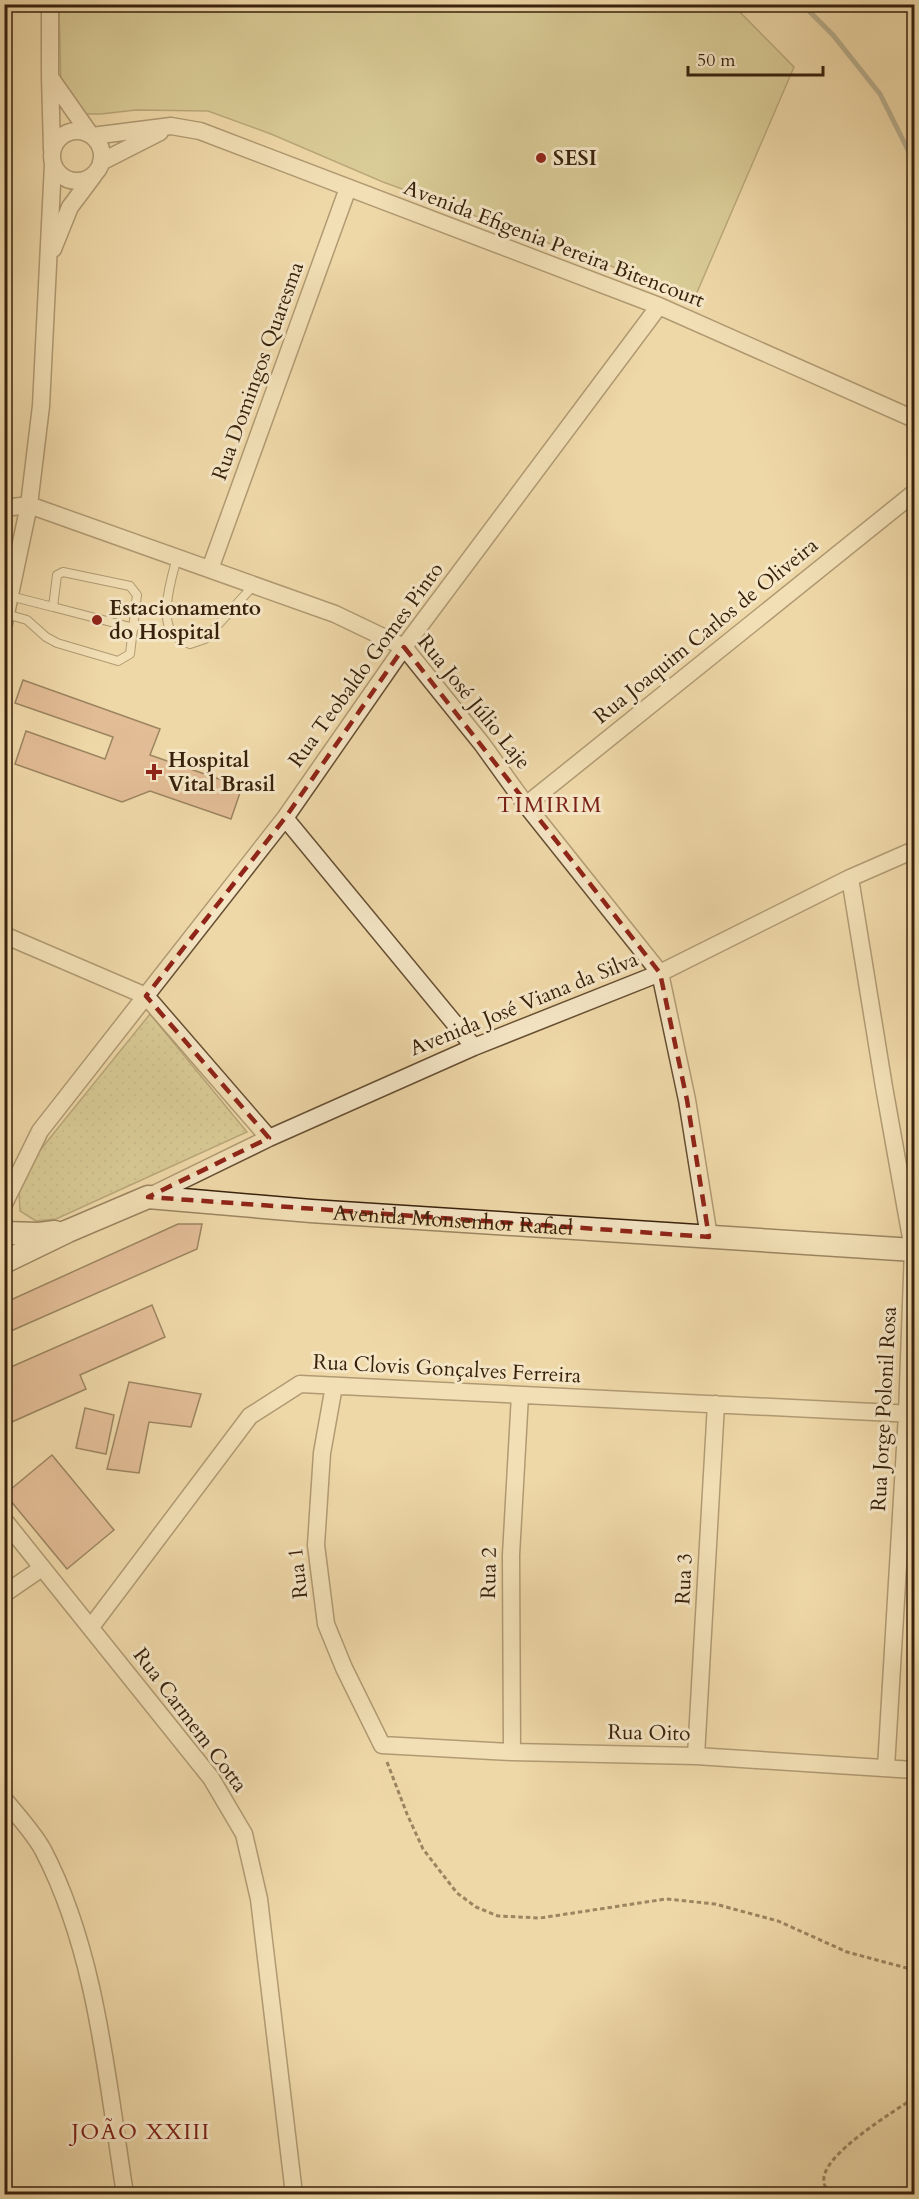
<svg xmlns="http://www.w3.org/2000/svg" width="919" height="2199" font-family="Cardo,serif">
<defs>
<pattern id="grass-dots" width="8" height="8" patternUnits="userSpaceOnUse" patternTransform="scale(1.5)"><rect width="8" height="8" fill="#c1bc83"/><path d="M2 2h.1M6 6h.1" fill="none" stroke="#a7a170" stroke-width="1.8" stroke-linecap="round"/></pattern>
</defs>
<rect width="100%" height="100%" fill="#efd8a8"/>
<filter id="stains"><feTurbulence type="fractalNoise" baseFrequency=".00333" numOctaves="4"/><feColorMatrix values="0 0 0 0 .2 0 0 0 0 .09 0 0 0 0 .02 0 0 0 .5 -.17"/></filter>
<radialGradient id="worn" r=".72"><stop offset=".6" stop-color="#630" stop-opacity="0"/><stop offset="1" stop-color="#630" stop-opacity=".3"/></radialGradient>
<!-- grass -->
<path fill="url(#grass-dots)" stroke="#7c6e48" stroke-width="1.5" d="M 150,1014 L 247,1132 L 56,1219 L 36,1221 L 20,1211 L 19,1191 L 33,1159 Z"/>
<!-- garden -->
<path fill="#c1bc83" stroke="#7c6e48" stroke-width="1.5" d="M 59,5 L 733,5 L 794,67 L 695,297 L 383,182 L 271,134 L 208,111 L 136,110 L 101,114 L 77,114 L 61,96 Z"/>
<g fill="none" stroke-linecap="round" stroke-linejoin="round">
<!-- stream -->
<path stroke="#757c70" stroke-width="5" d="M 802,4 L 833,35 L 880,94 L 914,162"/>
</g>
<!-- building -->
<path fill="#d69c80" stroke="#38210c" stroke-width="1.5" d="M 23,680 L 160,729 L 150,755 L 242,787 L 231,819 L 150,791 L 122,802 L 15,764 L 26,731 L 105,759 L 113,737 L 15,703 Z
M 178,1224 L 202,1224 L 197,1249 L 4,1334 L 4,1303 Z
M 152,1305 L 165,1337 L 80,1375 L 86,1389 L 5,1425 L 4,1370 Z
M 129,1382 L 201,1394 L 191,1427 L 149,1422 L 139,1473 L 107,1469 Z
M 85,1408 L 114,1415 L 106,1454 L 76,1448 Z
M 52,1455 L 114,1530 L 67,1569 L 5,1494 Z"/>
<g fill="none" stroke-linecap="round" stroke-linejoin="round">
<defs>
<path id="service" d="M 177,557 C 172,577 157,622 176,637 C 180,640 185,642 190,644 L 205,639 L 253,586
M 53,607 L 134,628
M 6,614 L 27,620 L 46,637 L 57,643 L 118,661 L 130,654 L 137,595 L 130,586 L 63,572 L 57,575 L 53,607 L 10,596"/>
<path id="minor" d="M 50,4 L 50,76 L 52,150
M 50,77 L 90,134
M52 156a25 25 0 1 1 50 0a25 25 0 1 1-50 0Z
M 92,136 L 171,126 L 200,131 L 659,306 L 914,419
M 101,162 L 160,132
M 53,249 L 70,207 L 94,175
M 4,508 L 29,505 L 335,614 L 404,647 L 482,744 L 526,805 L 660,973 L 687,1100 L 709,1237
M 210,569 L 348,188
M 4,623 L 29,505 L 41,406 L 53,164
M 526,805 L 914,493
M 285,818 L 474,1047
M 850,878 L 884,1087 L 913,1249 L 907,1414 L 886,1768
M 4,935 L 146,996 L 269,1138
M 148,1197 L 269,1138 L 474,1047 L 660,973 L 850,878 L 914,850
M 4,1204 L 40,1131 L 285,818 L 404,647 L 659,306
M 334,1386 L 322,1453 L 316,1545 L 326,1624 L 344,1668 L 382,1745 L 512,1752 L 696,1756 L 914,1770
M 4,1520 L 211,1778 L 244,1834 L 259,1899 L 294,2194
M 4,1594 L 42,1568
M 91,1627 L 250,1416 L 300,1384 L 914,1414
M 512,1752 L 511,1555 L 520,1395
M 696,1756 L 716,1404
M 4,1799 C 17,1815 33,1832 43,1850 C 97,1953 107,2081 125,2194"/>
<g id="secondary">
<path d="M 4,1233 L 39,1234 L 55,1232"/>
<path id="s1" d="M 4,1262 L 68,1231 L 148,1197 L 311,1211 L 914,1250"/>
</g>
</defs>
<!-- service casing -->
<use href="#service" stroke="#664f33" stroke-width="10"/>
<!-- minor casing -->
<use href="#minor" stroke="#664f33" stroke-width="19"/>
<!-- secondary casing -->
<use href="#secondary" stroke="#38210c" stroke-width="25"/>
<!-- path -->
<path stroke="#38210c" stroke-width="3" stroke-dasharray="4.5 3" stroke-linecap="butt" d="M 387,1762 L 407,1814 L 423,1849 L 457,1893 L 476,1907 L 498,1916 L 540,1918 L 666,1899 L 715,1904 L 778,1921 L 847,1952 L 914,1970
M 830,2194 C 828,2191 824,2186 824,2182 C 819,2156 895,2111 914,2098"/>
<!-- service -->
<use href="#service" stroke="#f5e6c6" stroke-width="8"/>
<!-- minor -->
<use href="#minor" stroke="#f5e6c6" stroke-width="16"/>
<!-- secondary -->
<use href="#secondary" stroke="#f5e6c6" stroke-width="22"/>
</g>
<!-- marked area -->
<path d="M0 0H919V2199H0ZM 404,647 L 660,973 L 687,1100 L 709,1237 L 148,1197 L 269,1138 L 146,996 L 285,818 Z" fill="#efd8a8" fill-opacity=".55" fill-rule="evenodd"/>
<path fill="none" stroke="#8f2418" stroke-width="4.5" stroke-dasharray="12 8" stroke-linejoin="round" d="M 404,647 L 660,973 L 687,1100 L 709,1237 L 148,1197 L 269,1138 L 146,996 L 285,818 Z"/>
<!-- markers -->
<g fill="#8f2418" stroke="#f5e6c6" stroke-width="2">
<circle cx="541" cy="158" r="6"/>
<circle cx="97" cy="620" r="6"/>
<path d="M151 763h6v6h6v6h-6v6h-6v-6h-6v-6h6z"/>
</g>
<g text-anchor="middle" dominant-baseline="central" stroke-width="6" stroke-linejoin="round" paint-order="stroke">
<!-- poi labels -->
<g font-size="21" font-weight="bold" fill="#38210c" stroke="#f5e6c6" text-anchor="start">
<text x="553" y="158">SESI</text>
<text x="109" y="608">Estacionamento<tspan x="109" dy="24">do Hospital</tspan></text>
<text x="168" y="760">Hospital<tspan x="168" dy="24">Vital Brasil</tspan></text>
</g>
<!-- street labels -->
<g font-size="21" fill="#38210c" stroke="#f5e6c6">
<text transform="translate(554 244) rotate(21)">Avenida Efigenia Pereira Bitencourt</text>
<text transform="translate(258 371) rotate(-70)">Rua Domingos Quaresma</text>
<text transform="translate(706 631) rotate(-39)">Rua Joaquim Carlos de Oliveira</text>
<text transform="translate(366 665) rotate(-54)">Rua Teobaldo Gomes Pinto</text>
<text transform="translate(474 702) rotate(51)">Rua José Júlio Laje</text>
<text transform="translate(524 1004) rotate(-22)">Avenida José Viana da Silva</text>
<text stroke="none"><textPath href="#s1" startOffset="464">Avenida Monsenhor Rafael</textPath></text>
<text transform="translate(447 1369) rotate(3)">Rua Clovis Gonçalves Ferreira</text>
<text transform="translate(884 1409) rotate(-87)">Rua Jorge Polonil Rosa</text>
<text transform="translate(298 1573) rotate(-96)">Rua 1</text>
<text transform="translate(489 1573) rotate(-89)">Rua 2</text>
<text transform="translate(684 1579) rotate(-87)">Rua 3</text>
<text transform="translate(190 1720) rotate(53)">Rua Carmem Cotta</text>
<text transform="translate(649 1733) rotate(1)">Rua Oito</text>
</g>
<!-- neighbourhood labels -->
<g font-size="22" letter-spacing="1.5" fill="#7a1f14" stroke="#f5e6c6">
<text x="550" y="805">TIMIRIM</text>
<text x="141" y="2132">JOÃO XXIII</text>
</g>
</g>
<!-- margin -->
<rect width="919" height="2199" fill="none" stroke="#efd8a8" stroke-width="24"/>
<rect x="6" y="6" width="907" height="2187" fill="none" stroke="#38210c" stroke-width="3"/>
<rect x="12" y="12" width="895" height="2175" fill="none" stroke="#38210c" stroke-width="1.5"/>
<!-- scale -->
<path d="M688 66v9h135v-9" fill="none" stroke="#38210c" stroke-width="3"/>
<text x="697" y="66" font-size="18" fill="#38210c" stroke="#f5e6c6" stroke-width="4.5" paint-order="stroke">50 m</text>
<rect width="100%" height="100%" filter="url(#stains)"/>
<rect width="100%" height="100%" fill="url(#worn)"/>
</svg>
